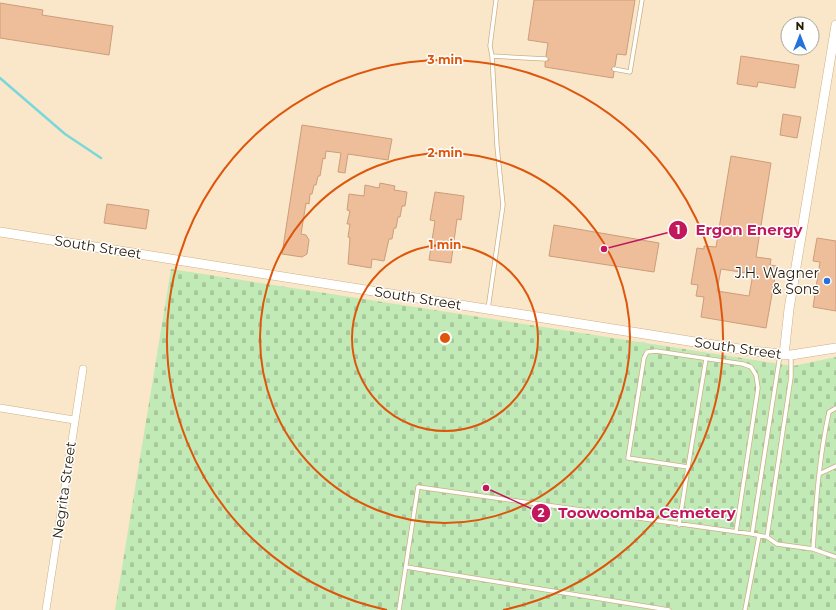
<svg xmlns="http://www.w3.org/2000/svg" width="836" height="610" font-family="Montserrat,sans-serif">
<defs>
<pattern id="cemetery-stones" width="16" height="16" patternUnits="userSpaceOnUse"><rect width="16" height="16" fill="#c2eab6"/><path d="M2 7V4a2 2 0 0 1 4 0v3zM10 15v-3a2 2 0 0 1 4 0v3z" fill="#a7c89b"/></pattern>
</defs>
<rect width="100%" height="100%" fill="#fae7ca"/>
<!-- cemetery -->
<path fill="url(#cemetery-stones)" d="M 171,269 L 793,366 L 836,357 L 836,610 L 115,610 Z"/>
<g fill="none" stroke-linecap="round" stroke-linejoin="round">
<!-- stream -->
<path stroke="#7ad7da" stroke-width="2.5" d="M 0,78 L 65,134 L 101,158"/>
</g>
<!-- building -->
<path fill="#eebe9b" stroke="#cc9d7a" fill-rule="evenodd" d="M 534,0 L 635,0 L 626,55 L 617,54 L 615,66 L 611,69 L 614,72 L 613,78 L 545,67 L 545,62 L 549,60 L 546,56 L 548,43 L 528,40 Z
M 0,3 L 43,10 L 42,15 L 113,26 L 109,55 L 0,38 Z
M 741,56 L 799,65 L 795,88 L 758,82 L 757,87 L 737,84 Z
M 783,114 L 801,117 L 797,138 L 780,135 Z
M 302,125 L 392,139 L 388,160 L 348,154 L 345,173 L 338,172 L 341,153 L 326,151 L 325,159 L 323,158 L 320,176 L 318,176 L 316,185 L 314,185 L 312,194 L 310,194 L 309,204 L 306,203 L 301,234 L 306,235 L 309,240 L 307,254 L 302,257 L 282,254 Z
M 731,156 L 771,163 L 756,257 L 771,259 L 770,265 L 777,266 L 766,328 L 701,317 L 704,297 L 696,296 L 698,285 L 691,284 L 697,248 L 704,249 L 704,246 L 716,247 ZM 721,269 L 753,274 L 749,296 L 717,291 Z
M 380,183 L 395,186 L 394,190 L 407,192 L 405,206 L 402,206 L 400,217 L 398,217 L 396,228 L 394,228 L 392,239 L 389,239 L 384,261 L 372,259 L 371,268 L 348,264 L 350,238 L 348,237 L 350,224 L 347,224 L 350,211 L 347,210 L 349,194 L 364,196 L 365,185 L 379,188 Z
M 435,192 L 464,196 L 461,220 L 457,219 L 451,263 L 429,260 L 435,221 L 430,220 Z
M 107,204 L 149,210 L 146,229 L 104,223 Z
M 554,225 L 659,243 L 654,272 L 549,256 Z
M 817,238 L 836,241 L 836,311 L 813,307 L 820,262 L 813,261 Z"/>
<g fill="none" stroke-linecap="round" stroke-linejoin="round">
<defs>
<path id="service" d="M 496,0 L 490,46 L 492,56 L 546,59
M 614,69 L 630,72 L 642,0
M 488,309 L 503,205 L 497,146 L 492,56
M 706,359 L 688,467 L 628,458 L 644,358 L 647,352 L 656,351 L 743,364 L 751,367 L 756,375 L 758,388 L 736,532
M 819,474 L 836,466
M 679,525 L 688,467
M 752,534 L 780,355
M 767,537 L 791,377 L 791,356
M 813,549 C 816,503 819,457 829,412 L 836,408
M 406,567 L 669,610
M 399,610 L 418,487 L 752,534 L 767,537 L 777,544 L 813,549 L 836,557
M 745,610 L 759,536"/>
<path id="minor" d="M 0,408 L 74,420
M 46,610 L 83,369"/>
<path id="tertiary" d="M 0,232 L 752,351 L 791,355 L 836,348
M 784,355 L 789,309 L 836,25"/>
</defs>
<!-- service casing -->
<use href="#service" stroke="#cfb080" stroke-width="5"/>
<!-- minor casing -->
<use href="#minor" stroke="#cfb080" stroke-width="8"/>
<!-- tertiary casing -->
<use href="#tertiary" stroke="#cfb080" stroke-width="10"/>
<!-- service -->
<use href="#service" stroke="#fff" stroke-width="3.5"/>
<!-- minor -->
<use href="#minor" stroke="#fff" stroke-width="7"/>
<!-- tertiary -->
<use href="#tertiary" stroke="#fff" stroke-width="9"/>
</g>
<!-- distance rings -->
<g fill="none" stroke="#de560c" stroke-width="2">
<circle cx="445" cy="338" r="93"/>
<circle cx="445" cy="338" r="185"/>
<path d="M387 610A278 278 0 1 1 503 610"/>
</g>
<!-- markers -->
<circle fill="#2672dd" stroke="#fff" stroke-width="1.5" cx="827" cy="281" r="4"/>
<g text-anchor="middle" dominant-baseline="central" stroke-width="3" stroke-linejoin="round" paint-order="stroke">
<!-- street labels -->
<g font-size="14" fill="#271b08" stroke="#fff">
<text transform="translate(98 247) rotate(9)">South Street</text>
<text transform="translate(418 298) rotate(9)">South Street</text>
<text transform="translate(738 348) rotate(8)">South Street</text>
<text transform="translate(64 490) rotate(-82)">Negrita Street</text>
</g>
<!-- poi labels -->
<g font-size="14" fill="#271b08" stroke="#fff" text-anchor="end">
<text x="819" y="273">J.H. Wagner<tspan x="819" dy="16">&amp; Sons</tspan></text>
</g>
</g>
<circle cx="445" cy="338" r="6" fill="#de560c" stroke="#fff" stroke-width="2"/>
<g font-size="12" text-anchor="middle" font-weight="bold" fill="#de560c" stroke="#fff" stroke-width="3" stroke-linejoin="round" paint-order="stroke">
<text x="445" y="64">3 min</text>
<text x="445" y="157">2 min</text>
<text x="445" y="249">1 min</text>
</g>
<!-- callouts -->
<path fill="none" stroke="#c2185b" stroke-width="1.5" d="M604 249L678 230M486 488L541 513"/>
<g fill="#c2185b" stroke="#fff" stroke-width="1.5">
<circle cx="604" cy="249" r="4"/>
<circle cx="486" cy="488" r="4"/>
<circle cx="678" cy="230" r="10"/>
<circle cx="541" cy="513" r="10"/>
</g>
<g font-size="12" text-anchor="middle" font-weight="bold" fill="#fff">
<text x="678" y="234">1</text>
<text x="541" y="517">2</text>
</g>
<g font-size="15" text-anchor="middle" font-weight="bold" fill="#c2185b" stroke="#fff" stroke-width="3" stroke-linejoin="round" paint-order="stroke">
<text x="749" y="235">Ergon Energy</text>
<text x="647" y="518">Toowoomba Cemetery</text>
</g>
<!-- north arrow -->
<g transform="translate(800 36)"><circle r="19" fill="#ffffff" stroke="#a9a49c"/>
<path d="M0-3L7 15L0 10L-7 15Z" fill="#2672dd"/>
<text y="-6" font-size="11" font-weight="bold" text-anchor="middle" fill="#271b08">N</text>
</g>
</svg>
